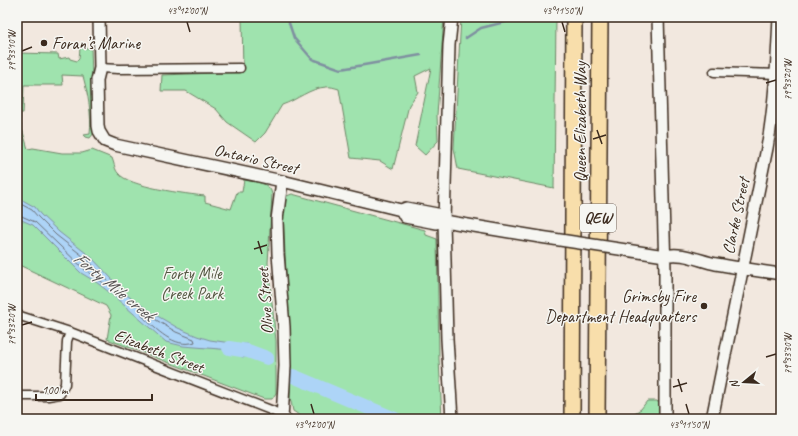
<svg xmlns="http://www.w3.org/2000/svg" width="798" height="436" font-family="Caveat,sans-serif">
<rect width="100%" height="100%" fill="#f2e8df"/>
<filter id="ink" filterUnits="userSpaceOnUse"><feTurbulence type="fractalNoise" baseFrequency=".025" numOctaves="2"/><feDisplacementMap in="SourceGraphic" scale="8" xChannelSelector="R" yChannelSelector="G"/><feConvolveMatrix kernelMatrix="1 2 1 2 8 2 1 2 1" color-interpolation-filters="sRGB"/></filter>
<g filter="url(#ink)">
<!-- green -->
<path fill="#9fe3ae" stroke="#6d8666" d="M 242,17 L 444,17 L 437,115 L 438,141 L 425,155 L 415,146 L 431,68 L 415,76 L 418,92 L 409,105 L 393,169 L 380,161 L 351,158 L 339,89 C 335,88 330,86 326,87 C 310,88 297,100 282,105 L 265,133 L 256,142 L 227,122 L 216,109 L 186,91 L 161,91 L 162,75 L 243,72 Z
M 461,17 L 556,17 L 554,188 L 458,169 L 454,148 Z
M 80,48 L 91,48 L 94,133 L 90,138 L 86,137 L 84,135 L 90,134 C 92,114 88,95 83,76 L 62,75 L 63,85 L 24,85 L 23,113 L 20,113 L 20,122 L 28,149 L 33,148 L 62,153 L 82,153 L 92,150 L 112,158 C 114,163 115,170 118,173 C 128,187 187,194 205,196 L 205,202 L 231,209 L 237,192 L 242,192 L 244,180 C 255,182 270,182 272,194 L 268,263 L 276,341 L 276,393 L 272,399 L 264,399 L 107,339 L 111,315 L 106,306 L 17,264 L 17,53 L 58,54 L 59,59 L 69,57 L 70,59 L 77,61 L 79,59 Z
M 292,194 L 425,230 L 426,235 L 437,239 L 439,359 L 442,419 L 305,419 L 293,411 L 290,397 L 291,373 L 283,213 L 284,197 Z
M 647,401 L 657,401 L 660,405 L 660,419 L 625,419 L 641,409 Z"/>
<!-- water -->
<path fill="#add4f7" stroke="#7f90a0" d="M 17,197 L 35,207 L 40,214 L 59,232 L 91,257 L 112,279 L 121,291 L 154,314 L 178,328 L 197,336 L 210,340 L 238,344 L 249,344 L 247,357 L 242,357 L 232,350 L 183,346 L 166,342 L 109,292 L 96,282 L 81,273 L 33,225 L 17,218 Z"/>
<g fill="none" stroke-linecap="round" stroke-linejoin="round">
<!-- shore -->
<path stroke="#696e75" stroke-width="1" d="M 17,202 L 32,210 L 38,217 L 56,235 L 88,260 L 108,281 L 108,284 L 105,284 L 84,269 L 35,222 L 17,214
M 143,312 L 176,332 L 194,339 L 195,342 C 174,349 156,329 142,316 Z"/>
<!-- stream -->
<path stroke="#7f90a0" stroke-width="2.5" d="M 287,17 L 294,38 L 312,59 L 341,69 L 421,55
M 740,17 L 764,19
M 466,38 L 481,28 L 525,17"/>
<!-- river -->
<path stroke="#add4f7" stroke-width="14" d="M 229,348 L 248,351 L 267,358
M 293,376 L 395,419"/>
<defs>
<path id="street" d="M 100,68 L 118,69 L 240,68
M 714,72 L 777,74
M 17,315 L 70,332 L 273,411 L 288,419
M 17,396 L 48,396 L 60,394 L 65,384 L 67,341 L 70,332"/>
<path id="secondary" d="M 99,17 L 100,68 L 97,80 L 98,126 L 99,131 L 105,141
M 452,17 L 449,45 L 444,221 L 447,339 L 452,419
M 658,17 L 665,271 L 665,419
M 105,141 L 115,145 L 282,181 L 401,210 L 406,208 L 437,214 L 444,221
M 282,181 L 277,220 L 278,254 L 284,327 L 285,366 L 282,419
M 401,210 L 405,217 L 436,223 L 444,221 L 540,237
M 626,250 L 665,256 C 681,251 700,261 716,264 C 738,268 760,271 781,274
M 712,419 L 767,148 C 775,103 777,62 779,17"/>
<path id="highway" d="M 572,419 L 574,17
M 597,419 L 600,17"/>
</defs>
<!-- street casing -->
<use href="#street" stroke="#3b2a1e" stroke-width="11"/>
<!-- secondary casing -->
<use href="#secondary" stroke="#3b2a1e" stroke-width="14"/>
<!-- highway casing -->
<use href="#highway" stroke="#3b2a1e" stroke-width="18"/>
<!-- street -->
<use href="#street" stroke="#f6f6f2" stroke-width="8"/>
<!-- secondary -->
<use href="#secondary" stroke="#f6f6f2" stroke-width="11"/>
<!-- highway -->
<use href="#highway" stroke="#f8deab" stroke-width="15"/>
<defs>
<path id="secondary-bridge" d="M 540,237 L 626,250"/>
</defs>
<!-- secondary-bridge casing -->
<use href="#secondary-bridge" stroke="#3b2a1e" stroke-width="14" stroke-linecap="butt"/>
<!-- secondary-bridge -->
<use href="#secondary-bridge" stroke="#f6f6f2" stroke-width="11"/>
</g>
</g>
<!-- ticks -->
<path fill="none" stroke="#3b2a1e" stroke-width="1.5" d="M 187,22 L 190,32M 562,22 L 565,32M 22,51 L 32,47M 766,83 L 776,80M 597,130 L 602,144M 593,139 L 606,135M 258,241 L 262,254M 254,249 L 267,245M 22,325 L 32,322M 766,357 L 776,354M 678,379 L 682,392M 673,387 L 687,383M 311,404 L 314,414M 686,404 L 689,414"/>
<!-- markers -->
<g fill="#3b2a1e" stroke="#f6f6f2" stroke-width="1.5">
<circle cx="44" cy="43" r="4"/>
<circle cx="704" cy="306" r="4"/>
</g>
<g text-anchor="middle" dominant-baseline="central" stroke-width="3" stroke-linejoin="round" paint-order="stroke">
<!-- shield labels -->
<rect fill="#f6f6f2" stroke="#73675e" stroke-width="1" x="580" y="204" width="36" height="28" rx="3"/>
<g font-size="16" font-weight="bold" fill="#3b2a1e">
<text x="598" y="218">QEW</text>
</g>
<!-- poi labels -->
<g font-size="17" fill="#3b2a1e" stroke="#f6f6f2" text-anchor="start">
<text x="52" y="43">Foran’s Marine</text>
<text x="696" y="296" text-anchor="end">Grimsby Fire<tspan x="696" dy="20">Department Headquarters</tspan></text>
</g>
<!-- street labels -->
<g font-size="17" fill="#3b2a1e" stroke="#f6f6f2">
<text transform="translate(580 122) rotate(-90)">Queen Elizabeth Way</text>
<text transform="translate(256 159) rotate(13)">Ontario Street</text>
<text transform="translate(736 216) rotate(-78)">Clarke Street</text>
<text transform="translate(265 301) rotate(-94)">Olive Street</text>
<text transform="translate(159 351) rotate(21)">Elizabeth Street</text>
</g>
<!-- park labels -->
<g font-size="17" fill="#545842" stroke="#f6f6f2">
<text x="192" y="273">Forty Mile<tspan x="192" dy="20">Creek Park</tspan></text>
</g>
<!-- water labels -->
<g font-size="18" font-style="italic" fill="#585454" stroke="#f6f6f2">
<text transform="translate(114 286) rotate(39)">Forty Mile creek</text>
</g>
</g>
<!-- margin -->
<rect width="798" height="436" fill="none" stroke="#f6f6f2" stroke-width="44"/>
<!-- north arrow -->
<g transform="translate(744 382) rotate(252)" stroke="#f6f6f2" stroke-width="3" paint-order="stroke">
<path d="M0-3L7 15L0 10L-7 15Z" fill="#3b2a1e"/>
<text y="-6" font-size="11" font-weight="bold" text-anchor="middle" fill="#3b2a1e">N</text>
</g>
<!-- scale -->
<path d="M36 394v6h116v-6" fill="none" stroke="#3b2a1e" stroke-width="2"/>
<text x="42" y="394" font-size="12" fill="#3b2a1e" stroke="#f6f6f2" stroke-width="3" paint-order="stroke">100 m</text>
<rect x="22" y="22" width="754" height="392" fill="none" stroke="#3b2a1e" stroke-width="1.5"/>
<g font-size="10" text-anchor="middle" fill="#3b2a1e">
<text x="187" y="14">43°12'00"N</text>
<text x="562" y="14">43°11'50"N</text>
<text transform="translate(11 51) rotate(-90)" y="4">79°33'10"W</text>
<text transform="translate(787 80) rotate(-90)" y="4">79°33'20"W</text>
<text transform="translate(11 325) rotate(-90)" y="4">79°33'20"W</text>
<text transform="translate(787 354) rotate(-90)" y="4">79°33'30"W</text>
<text x="314" y="428">43°12'00"N</text>
<text x="689" y="428">43°11'50"N</text>
</g>
</svg>
